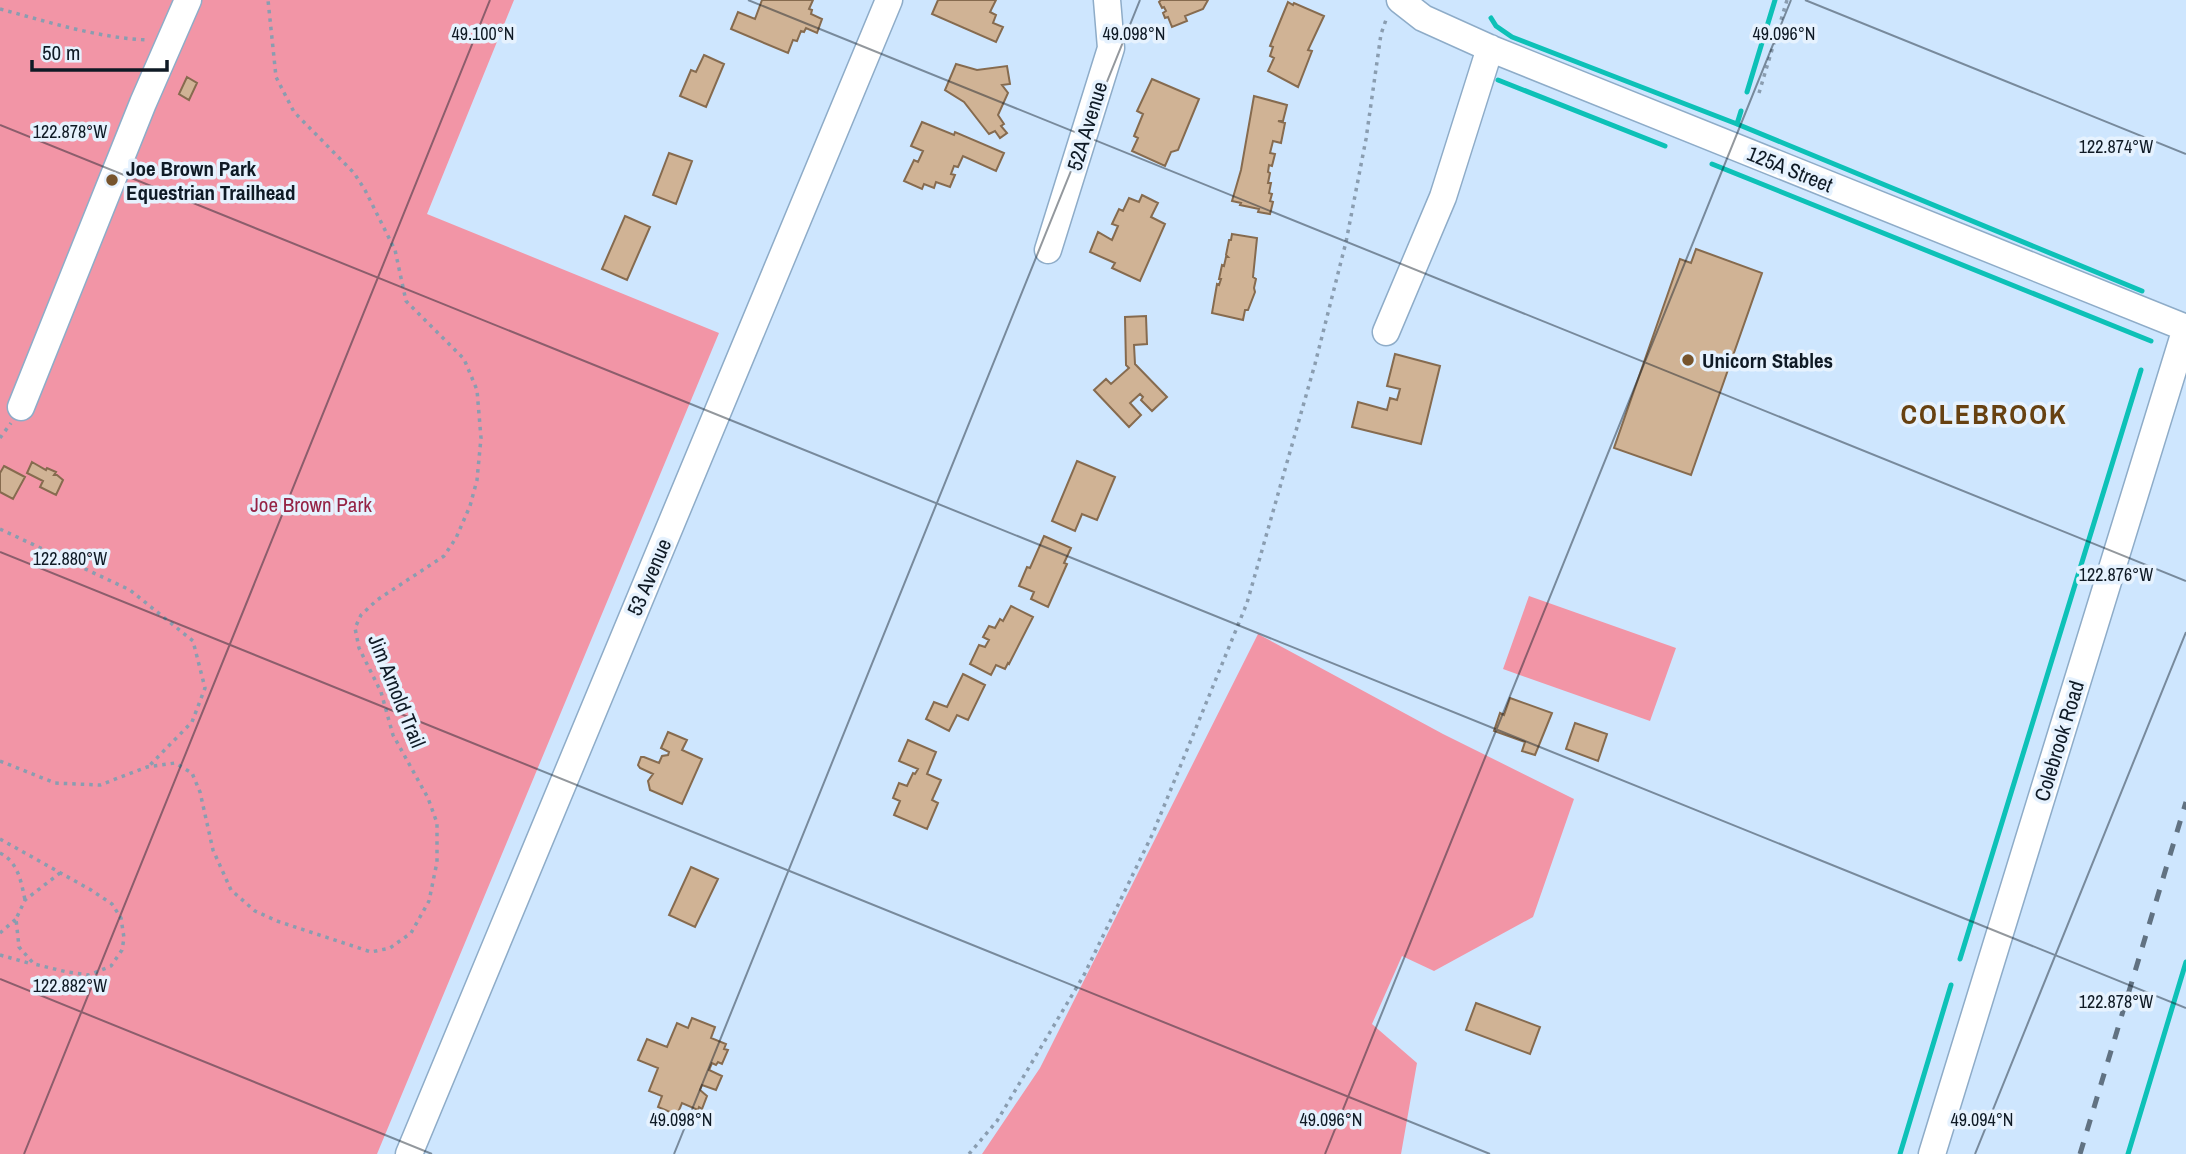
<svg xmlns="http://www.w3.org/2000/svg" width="2186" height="1154" font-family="'Archivo Narrow',sans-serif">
<rect width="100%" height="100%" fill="#cee6fe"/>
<!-- green -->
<path fill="#f295a6" d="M 0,0 L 514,0 L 427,214 L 719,333 L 377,1154 L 0,1154 Z
M 1529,596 L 1676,648 L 1650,721 L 1503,669 Z
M 1258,634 L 1443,734 L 1574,799 L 1533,917 L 1434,971 L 1402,956 L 1372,1024 L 1417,1063 L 1401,1154 L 982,1154 L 1040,1068 Z"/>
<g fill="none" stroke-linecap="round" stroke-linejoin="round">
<!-- stream -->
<path stroke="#0dc1b7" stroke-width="5" d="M 1491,18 L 1496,26 L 1512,37 L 1737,124 L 2142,291
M 1498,80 L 1665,146
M 1747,92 L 1775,0
M 1737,124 L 1741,111
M 1712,164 L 2151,341
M 1960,959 L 2141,370
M 1900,1154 L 1951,985
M 2128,1154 L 2186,962"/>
</g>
<!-- building -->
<path fill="#d0b395" stroke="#866b4f" stroke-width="2" d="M 762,0 L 813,0 L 809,9 L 812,10 L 811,14 L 822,19 L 817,33 L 806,28 L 804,32 L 801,31 L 797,41 L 793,40 L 788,53 L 731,29 L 738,12 L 755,19 Z
M 938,0 L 996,0 L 990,12 L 996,15 L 993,23 L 1003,27 L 996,42 L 932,14 Z
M 1161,0 L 1208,0 L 1203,9 L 1185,16 L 1187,21 L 1172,27 L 1168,17 L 1165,18 L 1163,13 L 1166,11 L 1164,7 L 1162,8 L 1159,2 Z
M 1288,2 L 1293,5 L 1294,3 L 1324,16 L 1308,50 L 1312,51 L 1298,87 L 1268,71 L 1274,58 L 1270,56 L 1273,47 L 1270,46 Z
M 704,55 L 724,64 L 706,107 L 680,96 L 691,70 L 696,72 Z
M 956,64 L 977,70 L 1007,66 L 1010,84 L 1002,85 L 1008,93 L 998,115 L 1004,124 L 1001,126 L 1007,133 L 1000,138 L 995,131 L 989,134 L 964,102 L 945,90 Z
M 187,77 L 197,83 L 189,100 L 179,94 Z
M 1152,79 L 1199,99 L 1178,150 L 1171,152 L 1165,166 L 1132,151 L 1138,138 L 1134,136 L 1143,114 L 1137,111 Z
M 1254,96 L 1287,105 L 1283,121 L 1278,121 L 1285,123 L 1281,143 L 1273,141 L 1270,153 L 1275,154 L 1272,166 L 1269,165 L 1268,172 L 1270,173 L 1268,183 L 1271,183 L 1269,193 L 1272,194 L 1270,201 L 1273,202 L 1270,214 L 1258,212 L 1259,209 L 1240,205 L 1241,203 L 1232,201 L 1241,170 Z
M 922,122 L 954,135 L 955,132 L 1004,153 L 996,171 L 963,156 L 958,167 L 954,166 L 951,174 L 955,175 L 950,187 L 936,182 L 934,188 L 924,184 L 922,189 L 904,181 L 914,160 L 918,162 L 923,151 L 911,146 Z
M 669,153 L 692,161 L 676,204 L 653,195 Z
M 1142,195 L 1158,203 L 1151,217 L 1165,224 L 1140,281 L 1112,268 L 1115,263 L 1090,252 L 1098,232 L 1112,240 L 1118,226 L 1112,224 L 1119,209 L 1123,211 L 1129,198 L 1139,202 Z
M 625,216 L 650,227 L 627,280 L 602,269 Z
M 1232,234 L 1257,238 L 1253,277 L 1256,279 L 1254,288 L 1255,292 L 1248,310 L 1245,310 L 1243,320 L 1212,313 L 1217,284 L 1219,285 L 1221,279 L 1219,279 L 1222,265 L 1224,266 L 1226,257 L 1228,257 L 1226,255 L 1229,240 L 1231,240 Z
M 1696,249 L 1762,273 L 1691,475 L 1614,448 L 1680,259 L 1691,263 Z
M 1146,316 L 1147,344 L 1134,345 L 1135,364 L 1167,397 L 1152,411 L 1141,400 L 1143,397 L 1140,394 L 1130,403 L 1141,415 L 1129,427 L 1094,390 L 1106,379 L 1111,384 L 1129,368 L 1126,365 L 1125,317 Z
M 1395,354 L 1440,366 L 1421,444 L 1352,427 L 1358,402 L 1387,410 L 1390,398 L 1397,400 L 1400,389 L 1387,386 Z
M 1077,461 L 1115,477 L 1097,520 L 1082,514 L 1075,531 L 1052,521 Z
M 32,462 L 46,470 L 47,468 L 56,472 L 54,475 L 57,475 L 63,480 L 56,495 L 40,487 L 43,481 L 27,473 Z
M 4,466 L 25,477 L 13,499 L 0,492 L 0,473 Z
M 1044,536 L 1071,548 L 1064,563 L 1067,564 L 1048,607 L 1031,599 L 1034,592 L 1019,586 L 1027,567 L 1030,568 Z
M 1011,606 L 1033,617 L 1009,664 L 1008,663 L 1005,669 L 996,665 L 991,675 L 970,664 L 979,645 L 985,647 L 989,640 L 983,637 L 989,626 L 995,628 L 1000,619 L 1003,621 Z
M 963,674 L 985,685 L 968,720 L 957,715 L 949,731 L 926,719 L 934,702 L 947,707 Z
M 1510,698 L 1552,713 L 1535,755 L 1522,751 L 1525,742 L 1494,731 L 1500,713 L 1504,715 Z
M 1575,723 L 1607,734 L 1598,761 L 1566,749 Z
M 668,732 L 687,740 L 682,750 L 702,759 L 682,804 L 650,790 L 648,781 L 653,774 L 640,768 L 638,765 L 641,757 L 644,757 L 659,763 L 662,756 L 668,755 L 669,752 L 661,748 Z
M 908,740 L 936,752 L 927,774 L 941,780 L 932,800 L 938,803 L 927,829 L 894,815 L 900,801 L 893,798 L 899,783 L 907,786 L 913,773 L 915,774 L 918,769 L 899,761 Z
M 691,867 L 718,879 L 695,927 L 669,915 Z
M 1476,1003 L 1540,1027 L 1530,1054 L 1466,1030 Z
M 692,1018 L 715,1027 L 711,1038 L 726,1044 L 724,1049 L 728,1050 L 722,1064 L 718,1062 L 716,1065 L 712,1063 L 709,1070 L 722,1076 L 716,1090 L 702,1085 L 700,1090 L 707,1096 L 702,1109 L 699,1107 L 698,1110 L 682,1103 L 677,1115 L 658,1107 L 662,1096 L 649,1091 L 658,1068 L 638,1060 L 647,1039 L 667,1047 L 677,1023 L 688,1028 Z"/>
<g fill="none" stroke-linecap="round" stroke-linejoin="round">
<defs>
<path id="minor" d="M 1400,0 L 1423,18 L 1494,50 L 2186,328
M 1048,250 L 1111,48 L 1107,0
M 1386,332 L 1443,197 L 1490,48
M 21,407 L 143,103 L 188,0
M 409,1154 L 889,0
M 1932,1154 L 2186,328"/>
</defs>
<!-- minor casing -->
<use href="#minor" stroke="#8eacc8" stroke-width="29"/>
<!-- path -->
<path stroke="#8a9db0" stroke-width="3.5" stroke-dasharray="3.5 5" stroke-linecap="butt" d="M 0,9 C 49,22 98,38 148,40
M 1759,93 L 1787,0
M 0,438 L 11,423
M 0,529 L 130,590 L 193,641 L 205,688 L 192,722 L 149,766
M 0,761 L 55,783 L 100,785 L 147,767 L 175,763 L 192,773 L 200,792 L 213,850 L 231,890 L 255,911 L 277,921 L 371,952 L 390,948 L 411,933 L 429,901 L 437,862 L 437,823 L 428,798 L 393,735 L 381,692 L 359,648 L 355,628 L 361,615 L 377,600 L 444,556 L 456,538 L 470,506 L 477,480 L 481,438 L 477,390 L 464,359 L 406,301 L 395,250 L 365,190 L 354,173 L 294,112 L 276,77 L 268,0
M 0,839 L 91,890 L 112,904 L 121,918 L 124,938 L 122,950 L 111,966 L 89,975 L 67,972 L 34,964 L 19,947 L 16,919 L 25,900 L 60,873
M 0,853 C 18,862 21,881 25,900
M 0,933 L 16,919
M 0,955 L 32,964
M 969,1154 L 997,1121 L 1084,975 L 1153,833 L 1247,603 L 1315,364 L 1346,242 L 1366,139 L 1381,34 L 1387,17"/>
<!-- minor -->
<use href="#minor" stroke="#fff" stroke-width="26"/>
<!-- rail -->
<path stroke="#617282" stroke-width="5" stroke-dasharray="12 12" stroke-linecap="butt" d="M 2080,1154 L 2186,802"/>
</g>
<!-- ticks -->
<path fill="none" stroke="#0f1a25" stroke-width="2" stroke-opacity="0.45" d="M 748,0 L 2186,581M 1805,0 L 2186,154M 0,125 L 2186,1008M 0,552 L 1490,1154M 0,979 L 432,1154M 24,1154 L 490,0M 674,1154 L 1140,0M 1325,1154 L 1791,0M 1975,1154 L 2186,632"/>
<!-- markers -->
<g fill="#77542c" stroke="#e6f2fe" stroke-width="2.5">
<circle cx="112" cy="180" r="7"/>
<circle cx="1688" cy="360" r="7"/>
</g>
<g text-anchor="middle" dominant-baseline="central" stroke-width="7" stroke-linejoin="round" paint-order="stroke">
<!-- street labels -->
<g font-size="21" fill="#0f1a25" stroke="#e6f2fe">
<text transform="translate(1087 126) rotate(-73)">52A Avenue</text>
<text transform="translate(1790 169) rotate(22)">125A Street</text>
<text transform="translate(649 577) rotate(-67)">53 Avenue</text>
<text transform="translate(397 691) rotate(68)">Jim Arnold Trail</text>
<text transform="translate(2059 741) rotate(-73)">Colebrook Road</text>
</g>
<!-- poi labels -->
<g font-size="21" font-weight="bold" fill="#0f1a25" stroke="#e6f2fe" text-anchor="start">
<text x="126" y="168">Joe Brown Park<tspan x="126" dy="24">Equestrian Trailhead</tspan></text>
<text x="1702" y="360">Unicorn Stables</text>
</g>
<!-- park labels -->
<g font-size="21" fill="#952345" stroke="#e6f2fe">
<text x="311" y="504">Joe Brown Park</text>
</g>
<!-- district labels -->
<g font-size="28" font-weight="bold" letter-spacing="2" fill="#674111" stroke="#e6f2fe">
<text x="1984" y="414">COLEBROOK</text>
</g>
</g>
<g font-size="18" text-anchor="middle" fill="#0f1a25" stroke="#e6f2fe" stroke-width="7" stroke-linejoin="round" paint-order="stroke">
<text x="483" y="40">49.100°N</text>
<text x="1134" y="40">49.098°N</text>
<text x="1784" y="40">49.096°N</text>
<text x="70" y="138">122.878°W</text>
<text x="2116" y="153">122.874°W</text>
<text x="70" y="565">122.880°W</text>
<text x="2116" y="581">122.876°W</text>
<text x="70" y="992">122.882°W</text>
<text x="2116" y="1008">122.878°W</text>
<text x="681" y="1126">49.098°N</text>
<text x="1331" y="1126">49.096°N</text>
<text x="1982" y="1126">49.094°N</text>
</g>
<!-- scale -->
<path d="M32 60v10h135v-10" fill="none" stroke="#0f1a25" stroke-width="3.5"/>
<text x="42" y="60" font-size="21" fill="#0f1a25" stroke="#e6f2fe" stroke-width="5" paint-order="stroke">50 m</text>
</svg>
